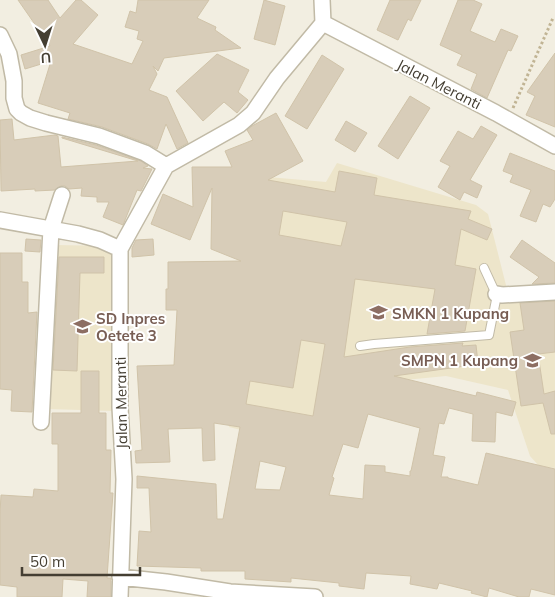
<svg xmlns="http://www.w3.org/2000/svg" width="555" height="597" font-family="Mulish,sans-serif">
<rect width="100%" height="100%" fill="#f2eee1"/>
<!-- education -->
<path fill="#ede5ca" d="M 337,163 L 476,205 L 488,214 L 509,297 L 555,295 L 555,468 L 539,466 L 530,456 L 508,390 L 446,376 L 354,385 L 318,449 L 229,427 L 268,177 L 326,182 Z
M 56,245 L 111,246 L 114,411 L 47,409 Z"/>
<!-- building -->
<path fill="#d8cdb9" stroke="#d0c3a9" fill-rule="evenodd" d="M 18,0 L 48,0 L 60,18 L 76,0 L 81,0 L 98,15 L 73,44 L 132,64 L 143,41 L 137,39 L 139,31 L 125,27 L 130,11 L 136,13 L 138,0 L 209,0 L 197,18 L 216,27 L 215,30 L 241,48 L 164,58 L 158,71 L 153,66 L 157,74 L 149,90 L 167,97 L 188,143 L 177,149 L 166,124 L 157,149 L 148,144 L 102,127 L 68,119 L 70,113 L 38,103 L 51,61 L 25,69 L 21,55 L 50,46 Z
M 264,0 L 285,6 L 275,45 L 254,39 Z
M 390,0 L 421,0 L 411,21 L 408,19 L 398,40 L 377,30 Z
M 458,0 L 473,0 L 482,4 L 470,31 L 495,42 L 501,29 L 518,36 L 511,51 L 508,50 L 487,98 L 471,89 L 477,74 L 457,65 L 462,55 L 440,45 Z
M 555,53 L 555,127 L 526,115 L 535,96 L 527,92 Z
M 217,54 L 249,70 L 238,92 L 248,100 L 237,113 L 224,102 L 203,121 L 176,91 Z
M 322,55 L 344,69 L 307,129 L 285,116 Z
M 410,96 L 430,108 L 398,159 L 378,146 Z
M 276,113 L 303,161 L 268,180 L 335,192 L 339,171 L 377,178 L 374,195 L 471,211 L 468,219 L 492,229 L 487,240 L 461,229 L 455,265 L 476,269 L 465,331 L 427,334 L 435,289 L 355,279 L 344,357 L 410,347 L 463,343 L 462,346 L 476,345 L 478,363 L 465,364 L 465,366 L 394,376 L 476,396 L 477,392 L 516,402 L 512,416 L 496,412 L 495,442 L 472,441 L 473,414 L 449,408 L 444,424 L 439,423 L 433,455 L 445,457 L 441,477 L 448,477 L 448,478 L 478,485 L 486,453 L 555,469 L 555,595 L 531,589 L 529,597 L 519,597 L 489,588 L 487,597 L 471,593 L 472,591 L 439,583 L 437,589 L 410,584 L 411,576 L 366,573 L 364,589 L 339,586 L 339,583 L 291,578 L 291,582 L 245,579 L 245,571 L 201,571 L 201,568 L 137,566 L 139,531 L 151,532 L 149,488 L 137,488 L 137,476 L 216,484 L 217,519 L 223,519 L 240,427 L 214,423 L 215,460 L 203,461 L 202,428 L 168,429 L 170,462 L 136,463 L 135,451 L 142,450 L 137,366 L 174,365 L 177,310 L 166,310 L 166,289 L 168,289 L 168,262 L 241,261 L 211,249 L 212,188 L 190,240 L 151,224 L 163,194 L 193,207 L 192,167 L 232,167 L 225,151 L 253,140 L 247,130 L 252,126 ZM 283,211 L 347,222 L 341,246 L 279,235 ZM 301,340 L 325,344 L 313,416 L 246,404 L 250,381 L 293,388 ZM 368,414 L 420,428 L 411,471 L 410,471 L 410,476 L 385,472 L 385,466 L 365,465 L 363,499 L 329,495 L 334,478 L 332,477 L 343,444 L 358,448 ZM 260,461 L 286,467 L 280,490 L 255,489 Z
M 12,119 L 14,140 L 55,135 L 58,136 L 61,167 L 138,161 L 62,138 L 62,137 L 96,145 L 141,161 L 148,166 L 143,168 L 152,169 L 141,191 L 137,190 L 123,225 L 103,217 L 109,202 L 97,202 L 97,197 L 81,196 L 82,188 L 69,189 L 65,186 L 61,186 L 55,190 L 35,191 L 35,189 L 1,191 L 0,120 Z
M 346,121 L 367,133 L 355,152 L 335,140 Z
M 481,126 L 497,135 L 470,180 L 482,186 L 477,198 L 464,192 L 460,200 L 438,187 L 450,166 L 440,161 L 458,131 L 473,139 Z
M 510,153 L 555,171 L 555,199 L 550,207 L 543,204 L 536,222 L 520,216 L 531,190 L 510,182 L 513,175 L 503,171 Z
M 26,239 L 41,240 L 40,252 L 25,251 Z
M 153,239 L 154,255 L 132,257 L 132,248 L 136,240 Z
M 522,240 L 555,263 L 555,283 L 532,284 L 539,277 L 510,257 Z
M 0,253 L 22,253 L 22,282 L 28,282 L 28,313 L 37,312 L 32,412 L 11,411 L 12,390 L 0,389 Z
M 59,257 L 104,257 L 104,273 L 80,273 L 77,371 L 53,370 Z
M 555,301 L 555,352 L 538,354 L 544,394 L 555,391 L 555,434 L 551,434 L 543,403 L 521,406 L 510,332 L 524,330 L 520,303 Z
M 81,371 L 99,371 L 99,413 L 106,413 L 106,450 L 111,450 L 110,493 L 113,493 L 107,578 L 111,578 L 111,597 L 87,597 L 88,581 L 63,579 L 62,597 L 17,597 L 17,587 L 0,585 L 0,513 L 1,495 L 33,497 L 34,489 L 58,491 L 58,444 L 52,444 L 52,413 L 81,413 Z"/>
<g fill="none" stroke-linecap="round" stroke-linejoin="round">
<defs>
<path id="lane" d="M 360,346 L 374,344 L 489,335 L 496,300 L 496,294 L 484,268"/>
<path id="street" d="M 323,23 L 496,113 L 555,146
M 0,35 L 9,54 L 14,81 L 14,98 L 17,109 L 21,113 L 30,118 L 46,123 L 99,136 L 145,153 L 166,166
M 0,220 L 78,234 L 100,240 L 120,249
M 496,294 L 502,295 L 555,292
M 41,422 L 51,229 L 62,195
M 120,577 L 166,582 L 230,592 L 315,597
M 120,597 L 124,479 L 120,407 L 120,249 L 166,166 L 239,125 L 253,113 L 277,78 L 323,23 L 322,0"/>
</defs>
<!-- lane casing -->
<use href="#lane" stroke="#c1baa6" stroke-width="10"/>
<!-- street casing -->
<use href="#street" stroke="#c1baa6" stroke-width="18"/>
<!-- path -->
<path stroke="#c1b494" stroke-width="3" stroke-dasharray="2.5 2.5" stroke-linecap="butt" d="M 513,108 L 553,18"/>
<!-- lane -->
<use href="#lane" stroke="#fff" stroke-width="8"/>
<!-- street -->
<use href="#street" stroke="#fff" stroke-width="15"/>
</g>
<!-- icons -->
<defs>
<symbol id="school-bare" viewBox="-9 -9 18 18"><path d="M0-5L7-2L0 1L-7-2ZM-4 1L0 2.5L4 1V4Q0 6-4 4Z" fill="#8d6e63" stroke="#fff" stroke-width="2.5" paint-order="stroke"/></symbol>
</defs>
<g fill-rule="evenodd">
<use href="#school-bare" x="366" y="300" width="25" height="25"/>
<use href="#school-bare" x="70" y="314" width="25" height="25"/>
<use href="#school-bare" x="520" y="348" width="25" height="25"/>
</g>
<g text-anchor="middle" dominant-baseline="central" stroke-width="4" stroke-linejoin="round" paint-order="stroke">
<!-- street labels -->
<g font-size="15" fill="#443e32" stroke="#fff">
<text transform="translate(439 84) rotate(27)">Jalan Meranti</text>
<text transform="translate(121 403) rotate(-91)">Jalan Meranti</text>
</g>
<!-- education labels -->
<g font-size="15" font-weight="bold" fill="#785e54" stroke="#fff" text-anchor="start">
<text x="392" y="313">SMKN 1 Kupang</text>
<text x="96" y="318">SD Inpres<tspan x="96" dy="17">Oetete 3</tspan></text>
<text x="518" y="360" text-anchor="end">SMPN 1 Kupang</text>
</g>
</g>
<!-- north arrow -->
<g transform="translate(45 45) rotate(176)" stroke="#ffffff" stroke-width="4" paint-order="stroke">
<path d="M0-4L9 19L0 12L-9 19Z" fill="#443e32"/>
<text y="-8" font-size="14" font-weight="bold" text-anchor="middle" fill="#443e32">U</text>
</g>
<!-- scale -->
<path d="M22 567v8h118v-8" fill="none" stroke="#443e32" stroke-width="2.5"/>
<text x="30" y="567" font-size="15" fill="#443e32" stroke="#ffffff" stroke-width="4" paint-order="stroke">50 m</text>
</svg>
